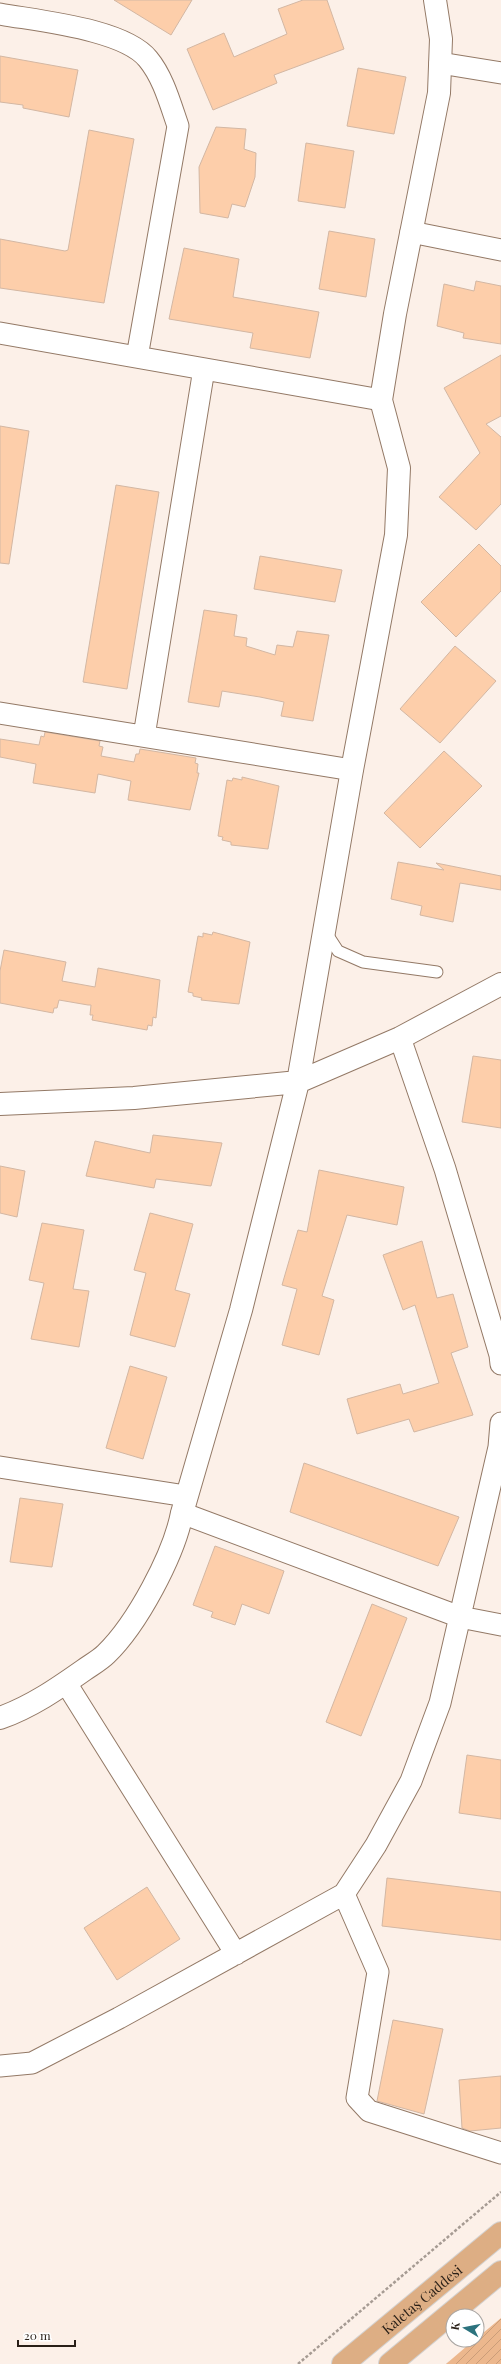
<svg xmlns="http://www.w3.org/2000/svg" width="501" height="2364" font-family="'Playfair Display',serif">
<defs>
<pattern id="garden-furrows" width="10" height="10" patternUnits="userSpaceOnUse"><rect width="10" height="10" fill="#ecb78d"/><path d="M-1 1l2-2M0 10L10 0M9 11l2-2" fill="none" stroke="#ca9d79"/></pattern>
</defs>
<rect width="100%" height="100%" fill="#fcf0e8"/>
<!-- garden -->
<path fill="url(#garden-furrows)" d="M 501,2318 L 501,2364 L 446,2364 L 474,2340 L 477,2340 L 477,2338 Z"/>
<!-- building -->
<path fill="#fdceaa" stroke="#d3b7a3" d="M 114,0 L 192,0 L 171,35 Z
M 303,0 L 327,0 L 344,49 L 274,75 L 277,83 L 213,110 L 187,49 L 224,33 L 234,57 L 287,34 L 278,9 Z
M 0,56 L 78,70 L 69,117 L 23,108 L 23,105 L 0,102 Z
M 358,68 L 406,77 L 394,134 L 347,126 Z
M 216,127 L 246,129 L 244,149 L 256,153 L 255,177 L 245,207 L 232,204 L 228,218 L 200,213 L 199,167 Z
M 89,130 L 134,139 L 104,303 L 0,288 L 0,239 L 65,251 L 68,250 Z
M 306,143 L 354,151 L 345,208 L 298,201 Z
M 329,231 L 375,239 L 366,297 L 319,289 Z
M 184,248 L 239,259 L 233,297 L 319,312 L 310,358 L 250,348 L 253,333 L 169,319 Z
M 476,281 L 501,286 L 501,344 L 463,338 L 464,333 L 437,326 L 444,284 L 474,291 Z
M 501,355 L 501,416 L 486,424 L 501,437 L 501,504 L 476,530 L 439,497 L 480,453 L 444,388 Z
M 0,426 L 29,431 L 9,564 L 0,563 Z
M 116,485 L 159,492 L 127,689 L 83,682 Z
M 479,544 L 501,566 L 501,591 L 456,637 L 421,602 Z
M 260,556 L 342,570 L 335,602 L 254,589 Z
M 204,610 L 237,615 L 234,636 L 247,638 L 246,646 L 275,655 L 277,645 L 293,647 L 297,631 L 329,635 L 313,721 L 281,716 L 284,702 L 260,697 L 222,691 L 219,707 L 188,702 Z
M 455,646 L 496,681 L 440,743 L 400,709 Z
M 45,732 L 100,741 L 99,746 L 103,747 L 101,756 L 134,762 L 136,754 L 139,754 L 140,749 L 196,758 L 195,763 L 198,764 L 197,773 L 199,773 L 190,810 L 128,800 L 131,781 L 98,774 L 95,793 L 33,783 L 36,764 L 0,757 L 0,739 L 39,745 L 41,736 L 44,737 Z
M 444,751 L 482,786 L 420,848 L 384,813 Z
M 242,777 L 279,786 L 268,849 L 231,845 L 231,842 L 222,840 L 223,837 L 218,836 L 227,780 L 232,781 L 233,778 L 242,780 Z
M 398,862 L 444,870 L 436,863 L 501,876 L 501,890 L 460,883 L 453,922 L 420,915 L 422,906 L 391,899 Z
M 213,932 L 250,942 L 239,1004 L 201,1000 L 202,998 L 193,996 L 193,993 L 188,992 L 198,936 L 203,937 L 203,933 L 212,935 Z
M 4,950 L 66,962 L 62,981 L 95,987 L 98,968 L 160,980 L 156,1018 L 153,1017 L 152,1026 L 148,1025 L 147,1030 L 92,1020 L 93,1015 L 90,1015 L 91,1005 L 88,1005 L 59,1000 L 57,1008 L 54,1008 L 53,1013 L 0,1003 L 0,971 Z
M 473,1056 L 501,1060 L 501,1128 L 462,1122 Z
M 153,1135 L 222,1143 L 211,1186 L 156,1179 L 154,1188 L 86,1176 L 95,1141 L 150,1153 Z
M 0,1166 L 25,1171 L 17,1217 L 0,1213 Z
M 319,1170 L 404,1187 L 397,1225 L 347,1215 L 322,1296 L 334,1300 L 319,1355 L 282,1345 L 297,1289 L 282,1285 L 298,1230 L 307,1232 Z
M 150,1213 L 193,1224 L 175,1290 L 190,1294 L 175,1347 L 130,1335 L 146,1273 L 134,1270 Z
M 42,1223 L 84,1230 L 73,1289 L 89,1291 L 79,1347 L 31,1339 L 44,1283 L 29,1280 Z
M 422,1241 L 437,1298 L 453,1294 L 468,1347 L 451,1353 L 473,1415 L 414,1432 L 409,1419 L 357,1434 L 347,1399 L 400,1384 L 403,1394 L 439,1383 L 415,1305 L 403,1310 L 383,1255 Z
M 130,1366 L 167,1377 L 143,1459 L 106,1448 Z
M 304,1463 L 459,1517 L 438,1566 L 290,1512 Z
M 20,1498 L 63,1504 L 52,1567 L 10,1562 Z
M 215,1546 L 284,1571 L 269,1614 L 242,1604 L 235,1625 L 211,1617 L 213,1612 L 193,1605 Z
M 372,1604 L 407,1618 L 361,1736 L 326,1722 Z
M 467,1755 L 501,1760 L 501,1819 L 459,1813 Z
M 387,1878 L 501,1892 L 501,1940 L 382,1926 Z
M 147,1887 L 180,1939 L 117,1980 L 84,1928 Z
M 393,2020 L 443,2029 L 424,2114 L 377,2101 Z
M 501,2076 L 501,2128 L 470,2131 L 462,2128 L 459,2080 Z"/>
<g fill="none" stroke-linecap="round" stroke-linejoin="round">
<defs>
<path id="lane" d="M 325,931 L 338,951 L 363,962 L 437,972"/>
<path id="street" d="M 0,14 C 38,21 124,29 148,59 C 163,77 170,103 178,126 L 137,357
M 440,63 L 501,73
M 411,232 L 501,250
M 0,333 L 381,400
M 0,713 L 352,770
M 144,736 L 204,369
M 400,1038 L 445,1169 L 500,1355 L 501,1364
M 0,1467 L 186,1496
M 182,1513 L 460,1617 L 501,1625
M 66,1683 L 236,1954
M 344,1894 L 378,1972 L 357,2098 L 369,2111 L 501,2153
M 0,2066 L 32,2063 L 119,2018 L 344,1894 L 376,1845 L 411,1781 L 440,1703 L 499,1447 L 501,1423"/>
<path id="secondary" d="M 0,1104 L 134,1098 L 298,1082 L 400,1038 L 501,984
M 0,1718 C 31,1707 57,1689 84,1670 C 91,1665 100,1660 106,1654 C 137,1624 174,1555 182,1513 L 241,1310 L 298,1082 L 352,770 L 396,535 L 399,468 L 381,400 L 395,314 L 439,93 L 441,39 L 435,0"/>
<g id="primary">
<path id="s1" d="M 343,2364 L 501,2233"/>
<path d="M 390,2364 L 501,2272"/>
</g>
</defs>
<!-- lane casing -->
<use href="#lane" stroke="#937966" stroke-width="13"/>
<!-- street casing -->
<use href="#street" stroke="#937966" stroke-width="23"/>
<!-- secondary casing -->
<use href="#secondary" stroke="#937966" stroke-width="24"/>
<!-- primary casing -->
<use href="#primary" stroke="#d4d2d1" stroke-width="24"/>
<!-- path -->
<path stroke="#a69b93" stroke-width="2.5" stroke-dasharray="3 2" stroke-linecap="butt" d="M 298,2364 L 501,2192"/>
<!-- lane -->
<use href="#lane" stroke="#fff" stroke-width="11"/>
<!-- street -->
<use href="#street" stroke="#fff" stroke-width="21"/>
<!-- secondary -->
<use href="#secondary" stroke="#fff" stroke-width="22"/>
<!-- primary -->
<use href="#primary" stroke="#ddae84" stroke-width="22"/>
</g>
<g text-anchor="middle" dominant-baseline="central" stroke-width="3" stroke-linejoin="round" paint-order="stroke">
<!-- street labels -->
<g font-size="14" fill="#291f17" stroke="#fff">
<text stroke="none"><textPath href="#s1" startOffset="102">Kaletaş Caddesi</textPath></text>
</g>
</g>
<!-- north arrow -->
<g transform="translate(465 2328) rotate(280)"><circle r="19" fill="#ffffff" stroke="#a9a5a2"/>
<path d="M0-3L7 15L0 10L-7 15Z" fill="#2c737e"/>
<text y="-6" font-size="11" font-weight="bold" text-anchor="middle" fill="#291f17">K</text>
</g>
<!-- scale -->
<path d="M18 2340v6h57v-6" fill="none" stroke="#291f17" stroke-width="2"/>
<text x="24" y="2340" font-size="12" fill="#291f17" stroke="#ffffff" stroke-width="3" paint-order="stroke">20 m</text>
</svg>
